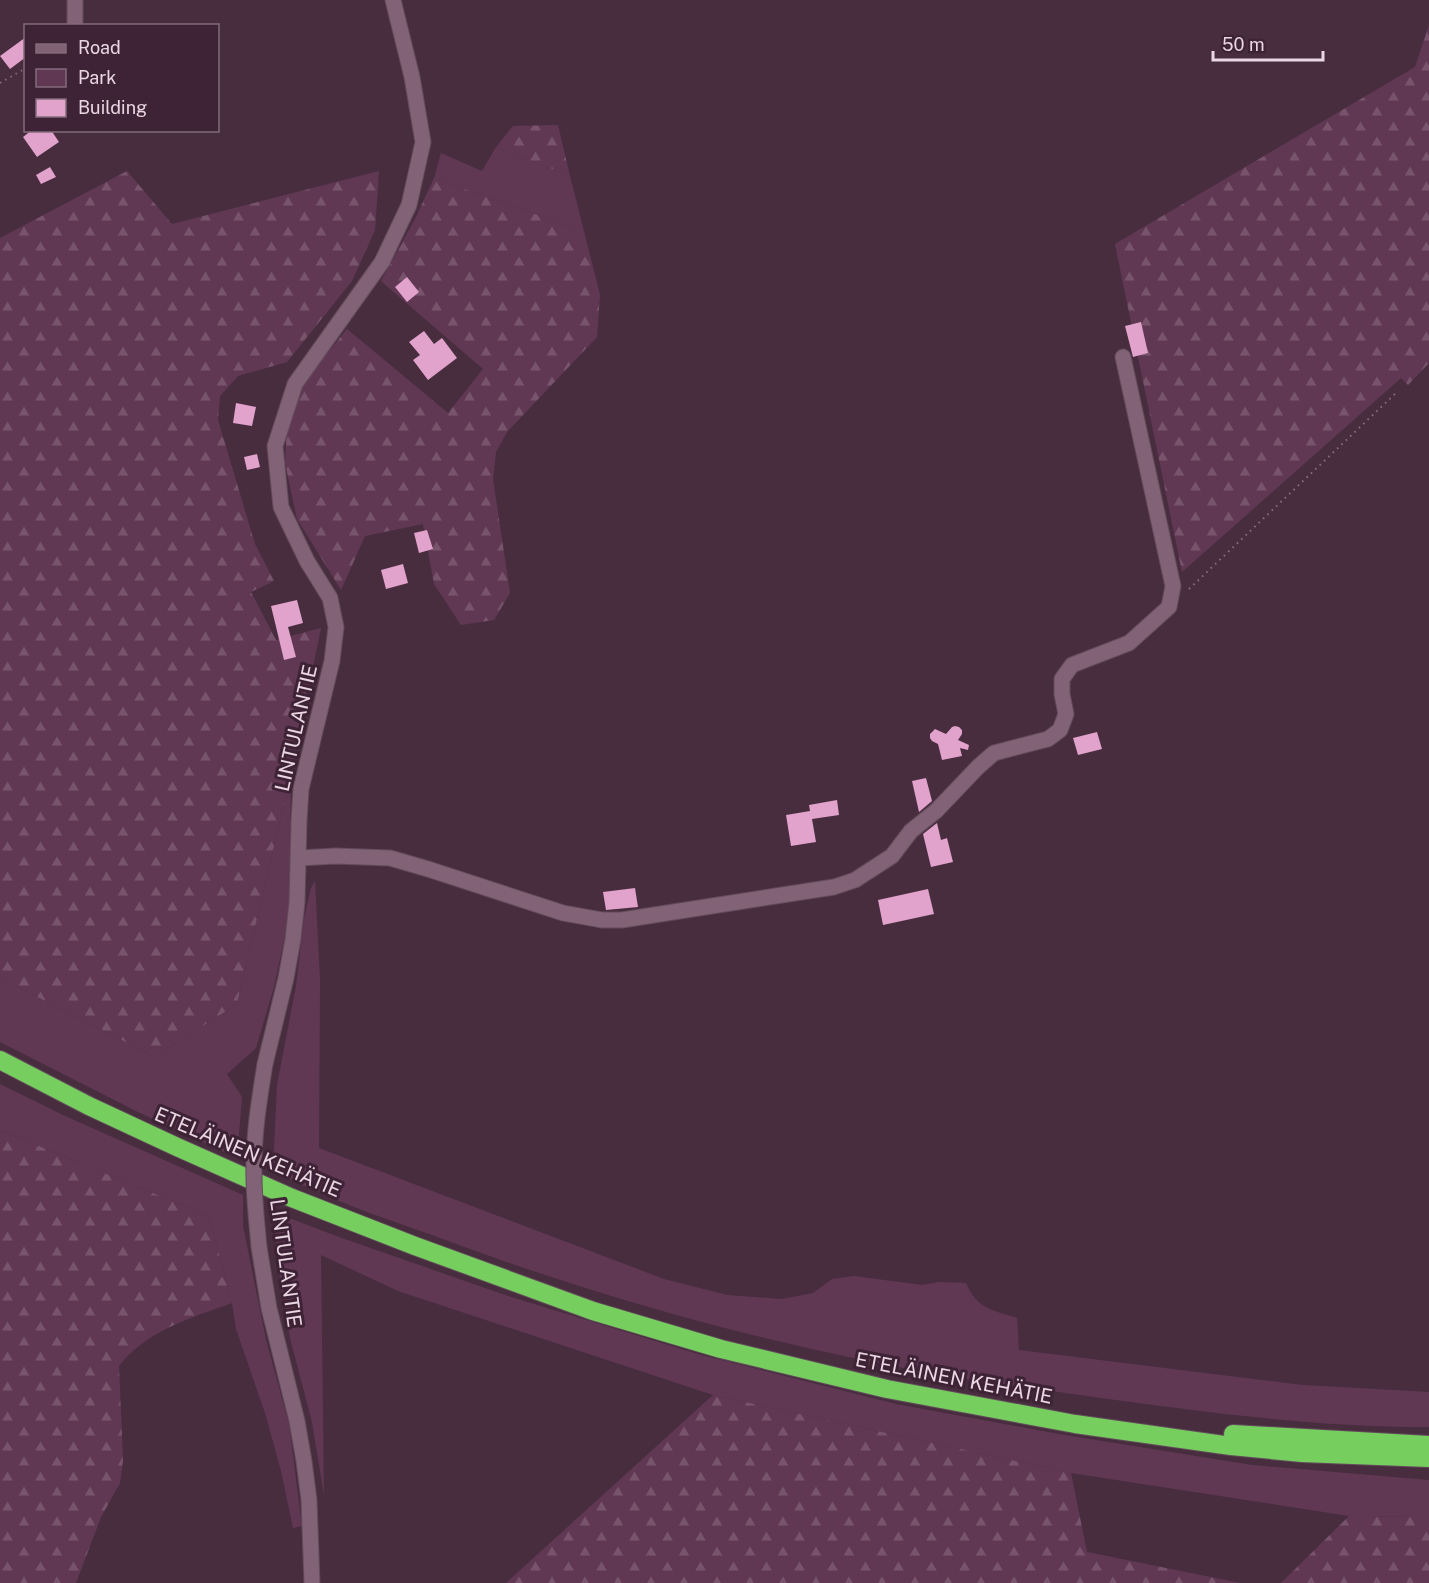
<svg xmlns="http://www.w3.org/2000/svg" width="1429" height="1583" font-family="'Public Sans',sans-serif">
<defs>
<pattern id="forest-firs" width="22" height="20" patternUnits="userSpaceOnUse" patternTransform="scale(1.5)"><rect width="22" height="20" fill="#613854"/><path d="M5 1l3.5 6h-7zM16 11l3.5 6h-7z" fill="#78546c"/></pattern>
</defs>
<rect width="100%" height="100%" fill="#482d3f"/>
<!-- green -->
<path fill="#613854" d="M 496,147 L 570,176 L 590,255 L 571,227 L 434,178 L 441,153 L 482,171 Z
M 291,774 L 290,893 L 285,935 L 274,987 L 256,1048 L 227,1074 L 242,1097 L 237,1158 L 138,1112 L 0,1042 L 0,978 L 155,1057 L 237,1004 Z
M 315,881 L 320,980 L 319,1148 L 664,1279 L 727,1295 L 782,1299 L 813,1293 L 832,1279 L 854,1276 L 922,1285 L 939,1282 L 966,1283 C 977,1309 992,1310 1017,1318 L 1019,1350 L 1303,1385 L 1429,1392 L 1429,1427 C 1319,1427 1210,1413 1101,1398 C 1052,1391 1002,1385 953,1377 C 778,1347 606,1300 440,1238 C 402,1224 364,1212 327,1196 C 309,1188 291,1180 273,1171 L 277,1085 L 296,986 L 304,918 L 311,888 Z
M 0,1084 L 65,1116 L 243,1195 L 243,1226 L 266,1340 L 289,1424 L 302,1526 L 293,1528 L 281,1471 L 266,1416 L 236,1329 L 232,1303 L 209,1216 L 0,1130 Z
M 273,1212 L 339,1237 L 505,1295 L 701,1355 L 896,1404 L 1059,1434 L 1252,1465 L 1429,1480 L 1429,1517 L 1349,1516 L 1071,1473 L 713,1395 L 398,1291 L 321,1255 L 324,1495 L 312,1422 L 290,1338 L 278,1265 Z"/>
<!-- forest -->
<path fill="url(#forest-firs)" d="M 1429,25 L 1429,363 L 1408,385 L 1401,378 L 1182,572 L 1115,244 L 1415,67 Z
M 558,125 L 570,176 L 496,147 L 513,126 Z
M 127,171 L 172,224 L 379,171 L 375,230 L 352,281 L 287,362 L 238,376 L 220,396 L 218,420 L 255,544 L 274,581 L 251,592 L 276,640 L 321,628 L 291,774 L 237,1004 L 155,1057 L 0,978 L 0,238 Z
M 434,178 L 571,227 L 590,255 L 600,295 L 597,337 L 507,432 L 496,452 L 493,479 L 510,593 L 494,620 L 461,625 L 434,584 L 423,524 L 365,536 L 341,590 L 297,519 L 285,463 L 287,427 L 304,382 L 347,329 L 448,413 L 483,369 L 381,281 L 416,217 Z
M 0,1130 L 209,1216 L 232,1303 C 191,1318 147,1330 119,1366 L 123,1461 L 120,1483 L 101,1517 L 76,1583 L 0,1583 Z
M 713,1395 L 1071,1473 L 1087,1552 L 1240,1583 L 506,1583 Z
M 1349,1516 L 1429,1517 L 1429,1583 L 1281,1583 Z"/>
<!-- building -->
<path fill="#e1a2cb" d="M 26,37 L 26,57 L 10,69 L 0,56 Z
M 32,130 L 51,130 L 59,142 L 37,157 L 23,137 Z
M 50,167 L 56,177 L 41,184 L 36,175 Z
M 407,277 L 419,292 L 407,302 L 395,287 Z
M 1141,322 L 1148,353 L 1133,357 L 1125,326 Z
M 424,331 L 434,344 L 442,338 L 457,358 L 428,380 L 413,360 L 420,355 L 409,342 Z
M 236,403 L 256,407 L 252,426 L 233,423 Z
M 257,454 L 260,467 L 247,470 L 244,457 Z
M 427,530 L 433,549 L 419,553 L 414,533 Z
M 403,564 L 408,583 L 386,589 L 381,570 Z
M 297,600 L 303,623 L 288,627 L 296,657 L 284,660 L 271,606 Z
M 955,726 L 959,727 L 962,730 L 962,734 L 958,740 L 969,745 L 968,750 L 960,748 L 962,756 L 942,760 L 938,744 L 932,741 L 930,738 L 930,734 L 935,729 L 946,734 L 952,727 Z
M 1097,732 L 1102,749 L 1078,755 L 1073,738 Z
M 926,778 L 932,801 L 919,812 L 912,781 Z
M 837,800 L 839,815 L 812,819 L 816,842 L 791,846 L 786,815 L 810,811 L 809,805 Z
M 937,823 L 941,840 L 947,838 L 953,862 L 931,867 L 923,834 Z
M 635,888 L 638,907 L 606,910 L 603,892 Z
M 928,889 L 934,914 L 883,925 L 878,900 Z"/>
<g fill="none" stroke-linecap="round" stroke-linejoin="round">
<defs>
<path id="minor" d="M 75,0 L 75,26
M 299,858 L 336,856 L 390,858 L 428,869 L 563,913 L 602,920 L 622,920 L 834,887 L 855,880 L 892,856 L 911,831 L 936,811 L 978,767 L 994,753 L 1048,739 L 1060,730 L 1066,714 L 1062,694 L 1062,679 L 1072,665 L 1129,643 L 1169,607 L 1173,586 L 1123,357
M 265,1064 L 286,978 L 293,939 L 297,902 L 299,821 L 301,789 L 332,661 L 336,627 L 330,598 L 307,561 L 281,507 L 275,446 L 295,384 L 382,262 L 409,205 L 423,142 L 412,77 L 393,0
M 259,1247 L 269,1308 L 297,1421 L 304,1461 L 309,1500 L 312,1583"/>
<path id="highway" d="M 0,1060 L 89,1106 L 177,1147 L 292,1198 L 415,1246 L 593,1311 L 721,1349 L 887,1389 L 1075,1424 L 1231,1446 L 1302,1453 L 1429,1458
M 1233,1434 L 1429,1445"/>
</defs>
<!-- minor casing -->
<use href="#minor" stroke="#634b5b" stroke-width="17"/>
<!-- highway casing -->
<use href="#highway" stroke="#634b5b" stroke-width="20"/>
<!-- path -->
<path stroke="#876f7e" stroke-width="2" stroke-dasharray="1.5 4.5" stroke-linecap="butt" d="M 0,83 L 26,68
M 1189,589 L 1396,393"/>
<!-- minor -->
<use href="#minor" stroke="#816276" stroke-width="15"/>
<!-- highway -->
<use href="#highway" stroke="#75ce5e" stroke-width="18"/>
<defs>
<path id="minor-bridge" d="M 259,1247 C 257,1223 254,1200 254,1176 C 253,1138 259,1101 265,1064"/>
</defs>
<!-- minor-bridge casing -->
<use href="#minor-bridge" stroke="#634b5b" stroke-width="17" stroke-linecap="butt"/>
<!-- minor-bridge -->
<use href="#minor-bridge" stroke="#816276" stroke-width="15"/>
</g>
<g text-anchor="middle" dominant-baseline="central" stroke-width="6" stroke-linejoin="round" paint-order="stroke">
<!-- street labels -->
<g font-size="20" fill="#ead7e3" stroke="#3d2335">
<text transform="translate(296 728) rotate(-77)">LINTULANTIE</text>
<text transform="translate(248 1152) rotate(23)">ETELÄINEN KEHÄTIE</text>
<text transform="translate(286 1263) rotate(82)">LINTULANTIE</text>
<text transform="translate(954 1378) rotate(11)">ETELÄINEN KEHÄTIE</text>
</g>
</g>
<!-- legend -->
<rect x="24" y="24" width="195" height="108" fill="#3d2335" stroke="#826b7b" stroke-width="1.5"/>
<rect x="36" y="44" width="30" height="9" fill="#816276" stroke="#826b7b" stroke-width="1.5"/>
<text x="78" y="54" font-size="18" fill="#ead7e3">Road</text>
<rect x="36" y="69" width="30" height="18" fill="#613854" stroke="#826b7b" stroke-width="1.5"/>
<text x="78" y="84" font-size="18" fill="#ead7e3">Park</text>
<rect x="36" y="99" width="30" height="18" fill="#e1a2cb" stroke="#826b7b" stroke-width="1.5"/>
<text x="78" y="114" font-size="18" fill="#ead7e3">Building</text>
<!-- scale -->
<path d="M1213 51v9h110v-9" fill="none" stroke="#ead7e3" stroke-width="3"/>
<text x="1222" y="51" font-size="18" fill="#ead7e3" stroke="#3d2335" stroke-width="4.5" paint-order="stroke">50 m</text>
</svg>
